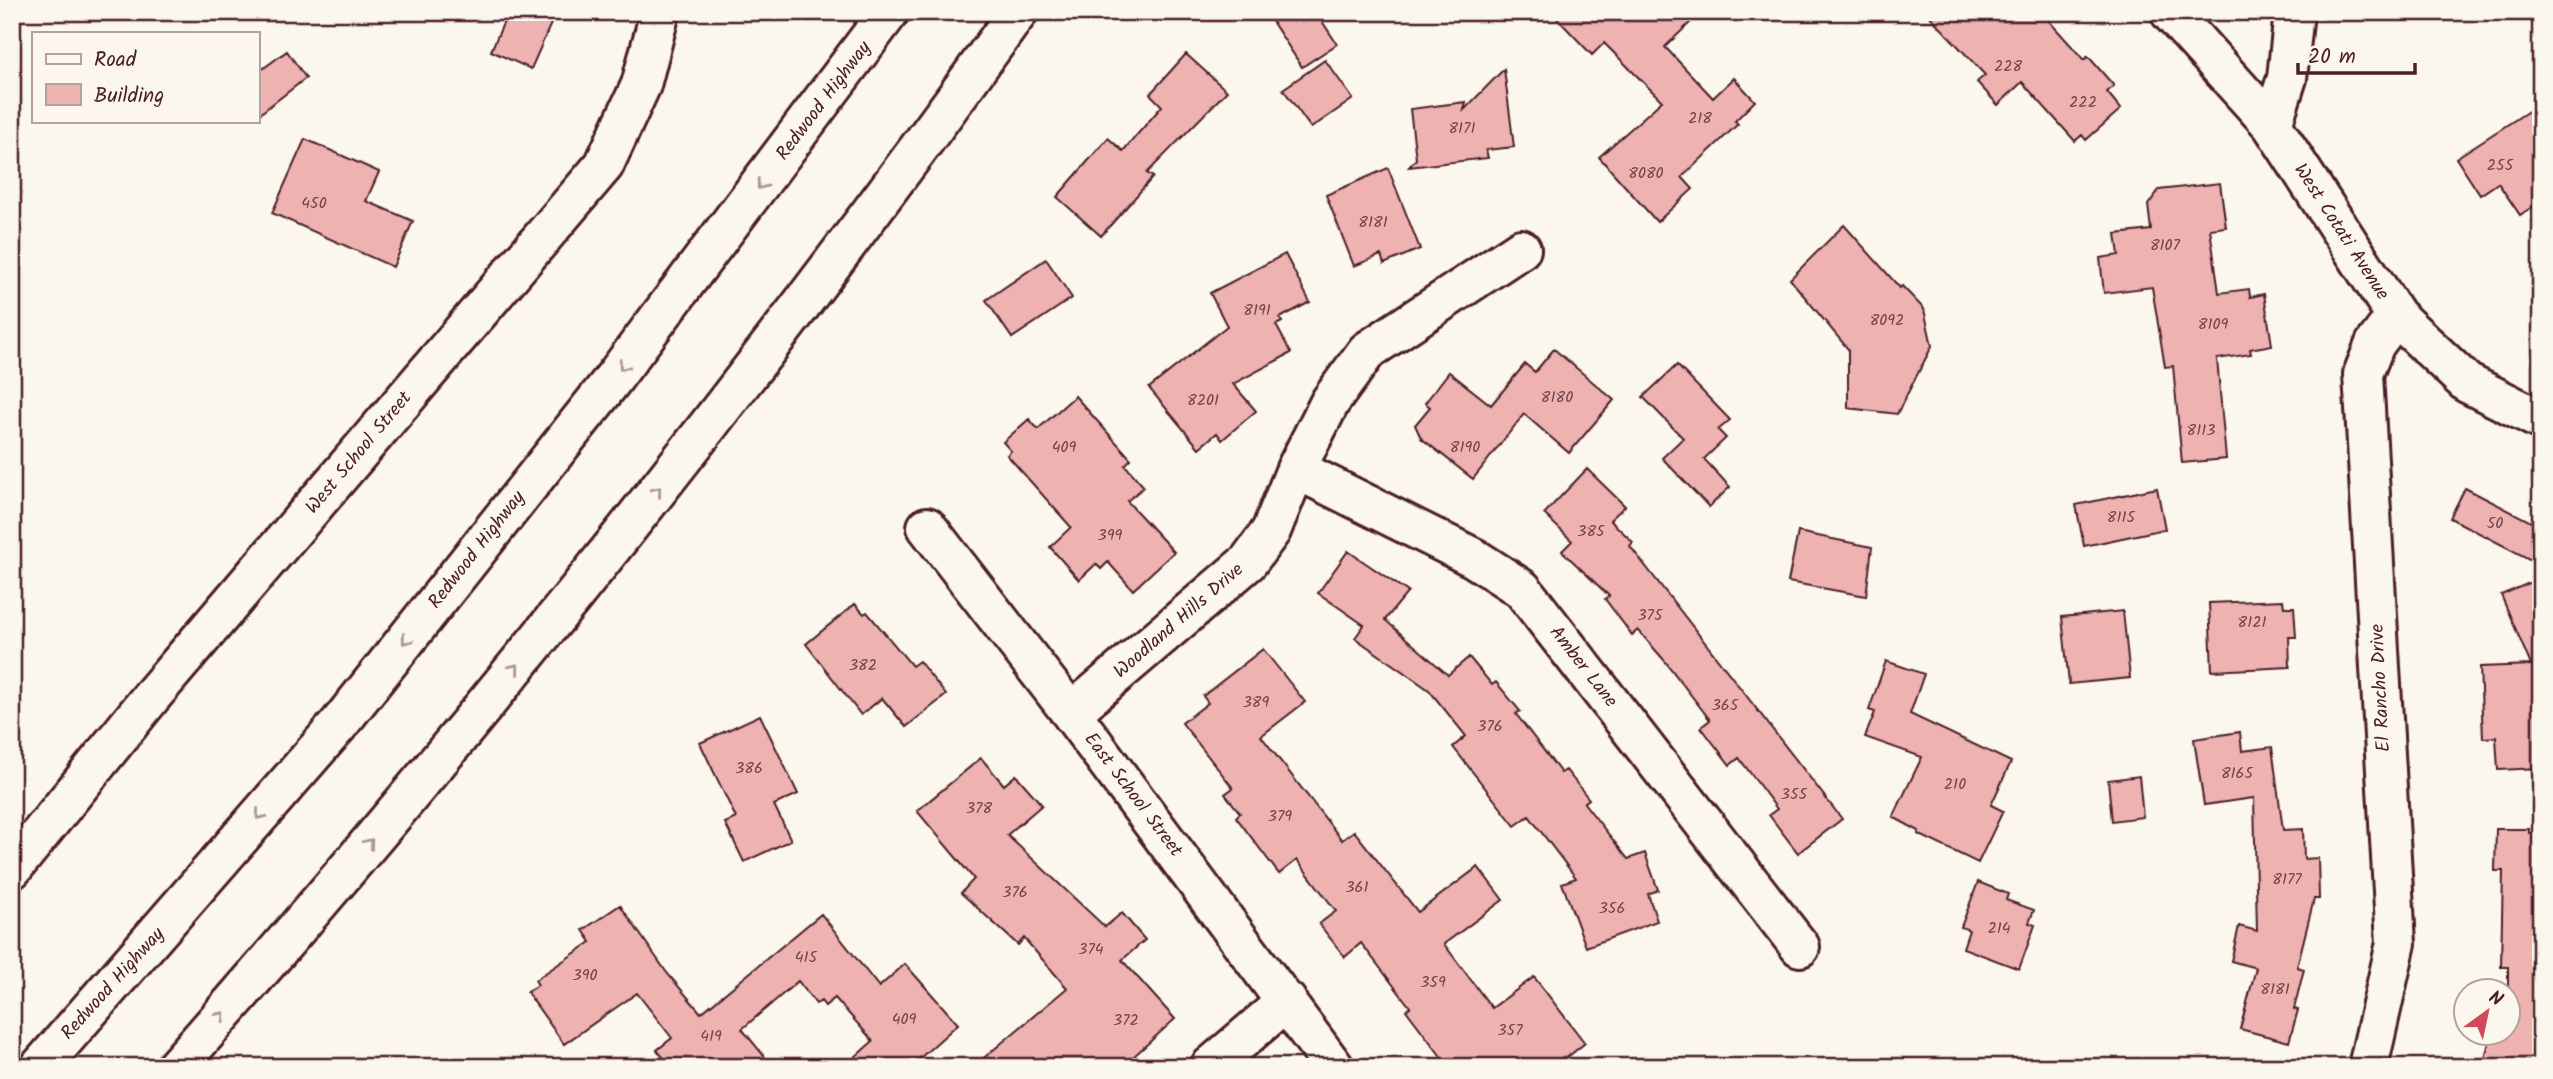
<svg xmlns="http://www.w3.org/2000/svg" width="2553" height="1079" font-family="Kalam,sans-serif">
<rect width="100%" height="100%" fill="#fbf7ec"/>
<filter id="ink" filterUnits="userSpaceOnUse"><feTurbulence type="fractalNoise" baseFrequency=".0143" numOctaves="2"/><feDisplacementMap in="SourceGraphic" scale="14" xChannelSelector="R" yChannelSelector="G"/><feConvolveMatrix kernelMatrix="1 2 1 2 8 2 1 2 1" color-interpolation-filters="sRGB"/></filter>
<g filter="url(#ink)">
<!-- building -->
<path fill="#eeb2b0" stroke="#4a1f2b" stroke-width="2" d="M 508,12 L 556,12 L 531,69 L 491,51 Z
M 1266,12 L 1316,12 L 1337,44 L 1302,67 Z
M 1551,12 L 1701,12 L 1665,47 L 1713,98 L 1734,78 L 1755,101 L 1735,121 L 1738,124 L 1682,177 L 1693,189 L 1657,222 L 1599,157 L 1662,101 L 1604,43 L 1592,55 Z
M 1926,12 L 2041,12 L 2084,60 L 2088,56 L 2114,86 L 2107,92 L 2121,109 L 2086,140 L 2082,135 L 2075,141 L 2022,82 L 1998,105 L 1977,82 L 1985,75 Z
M 287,51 L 306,78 L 257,116 L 257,73 Z
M 1186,54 L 1227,91 L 1147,173 L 1153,177 L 1101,236 L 1057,197 L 1108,138 L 1123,151 L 1162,106 L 1150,94 Z
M 1325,60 L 1353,99 L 1311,128 L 1283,89 Z
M 1504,69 L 1514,147 L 1486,150 L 1488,158 L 1409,167 L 1416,159 L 1410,109 L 1466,102 L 1464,110 Z
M 2541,103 L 2541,201 L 2520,215 L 2498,183 L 2480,195 L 2456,158 Z
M 305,139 L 379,172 L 366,201 L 413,221 L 393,267 L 272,213 Z
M 1388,168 L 1420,249 L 1384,264 L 1381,255 L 1354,266 L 1326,195 Z
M 2220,183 L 2226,227 L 2210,229 L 2219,293 L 2249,289 L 2250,297 L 2264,294 L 2272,345 L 2250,349 L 2251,354 L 2217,359 L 2226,459 L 2182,463 L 2173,366 L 2165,367 L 2152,287 L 2104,293 L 2100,258 L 2119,255 L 2116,234 L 2151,230 L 2148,205 L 2159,190 Z
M 1844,225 L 1900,288 L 1902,286 L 1924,309 L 1932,346 L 1897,414 L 1848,408 L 1848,349 L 1790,279 Z
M 1285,254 L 1310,302 L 1280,318 L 1282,322 L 1276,325 L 1291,353 L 1233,384 L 1256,411 L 1222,440 L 1217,433 L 1199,448 L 1149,388 L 1227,326 L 1210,293 Z
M 1046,259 L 1072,298 L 1012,338 L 986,300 Z
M 1554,349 L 1614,400 L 1569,453 L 1524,414 L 1473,479 L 1421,438 L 1415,425 L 1430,407 L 1425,403 L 1449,372 L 1491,405 L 1525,364 L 1535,372 Z
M 1677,365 L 1730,420 L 1718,430 L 1726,438 L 1704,459 L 1730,487 L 1709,507 L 1662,458 L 1683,438 L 1643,397 Z
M 1075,396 L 1131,459 L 1125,465 L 1144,487 L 1127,501 L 1174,552 L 1133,590 L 1108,562 L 1101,569 L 1096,564 L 1079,580 L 1050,547 L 1071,527 L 1007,455 L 1011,451 L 1003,442 L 1029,419 L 1038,429 Z
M 1587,469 L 1625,506 L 1610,520 L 1633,542 L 1630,546 L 1842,819 L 1798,853 L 1769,815 L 1777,809 L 1739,758 L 1730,765 L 1701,727 L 1710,720 L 1664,660 L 1638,630 L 1632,635 L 1605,599 L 1609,596 L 1562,551 L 1572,541 L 1544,514 Z
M 2157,488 L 2165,529 L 2084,546 L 2076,505 Z
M 2465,488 L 2541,527 L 2541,541 L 2531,560 L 2450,518 Z
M 1798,532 L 1872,547 L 1866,596 L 1788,582 Z
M 1348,551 L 1408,592 L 1385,620 L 1448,675 L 1469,657 L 1492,685 L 1496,682 L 1520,711 L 1516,714 L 1561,773 L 1566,770 L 1589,799 L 1584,803 L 1628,859 L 1645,853 L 1658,890 L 1648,894 L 1657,921 L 1586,947 L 1562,883 L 1576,878 L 1529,816 L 1515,826 L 1453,747 L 1466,736 L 1429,690 L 1355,638 L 1364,625 L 1318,593 Z
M 2541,578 L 2541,687 L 2535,675 L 2537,712 L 2541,712 L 2541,768 L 2498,770 L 2496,737 L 2483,738 L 2480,667 L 2531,665 L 2501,595 Z
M 2283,600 L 2284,607 L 2294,607 L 2296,637 L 2289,637 L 2290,667 L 2212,671 L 2209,603 Z
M 855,604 L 864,614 L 867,612 L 912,666 L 919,661 L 946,695 L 906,727 L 882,698 L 861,715 L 806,644 Z
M 2123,611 L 2130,678 L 2069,684 L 2062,617 Z
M 1263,649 L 1305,702 L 1261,736 L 1342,840 L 1354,831 L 1418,912 L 1478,867 L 1503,900 L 1444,944 L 1492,1008 L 1534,977 L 1585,1043 L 1555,1067 L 1449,1067 L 1406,1010 L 1410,1007 L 1361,943 L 1345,957 L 1319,924 L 1336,911 L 1297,860 L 1279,874 L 1236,817 L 1240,813 L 1225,794 L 1233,788 L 1182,723 L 1208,703 L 1203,696 Z
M 1886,661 L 1924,674 L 1910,714 L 2011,762 L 1991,805 L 2003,811 L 1978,863 L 1918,834 L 1919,831 L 1893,817 L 1922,757 L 1865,737 L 1875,712 L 1869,710 Z
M 760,715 L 798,794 L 774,805 L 791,840 L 744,862 L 725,823 L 736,818 L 700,743 Z
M 2240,732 L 2242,751 L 2272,747 L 2283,830 L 2303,829 L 2304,859 L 2318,858 L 2319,899 L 2314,899 L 2297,967 L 2304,969 L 2294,1009 L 2298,1010 L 2289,1042 L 2240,1029 L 2256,968 L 2231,961 L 2239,926 L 2257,931 L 2254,798 L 2204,805 L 2194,739 Z
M 981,758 L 1004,785 L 1016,775 L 1042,805 L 1007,835 L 1105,927 L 1122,913 L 1145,940 L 1122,960 L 1175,1019 L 1122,1067 L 973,1067 L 1067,988 L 1024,938 L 1018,945 L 961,893 L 974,879 L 917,811 Z
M 2139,776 L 2143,817 L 2112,821 L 2108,780 Z
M 2496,829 L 2529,829 L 2529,833 L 2541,833 L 2541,1067 L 2483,1067 L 2491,1033 L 2508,1033 L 2508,967 L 2501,967 L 2503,871 L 2495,871 Z
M 1978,882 L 2008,894 L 2006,900 L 2034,910 L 2029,923 L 2035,925 L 2019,969 L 1963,948 L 1969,930 L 1961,927 Z
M 620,905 L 667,973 L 701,1013 L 821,914 L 879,987 L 905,964 L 958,1024 L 910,1067 L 844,1067 L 873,1041 L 835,998 L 825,1006 L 821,1001 L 816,1004 L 798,981 L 742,1029 L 773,1067 L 671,1067 L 657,1050 L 672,1038 L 637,993 L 564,1044 L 527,992 L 538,985 L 535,980 L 591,942 L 583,930 Z"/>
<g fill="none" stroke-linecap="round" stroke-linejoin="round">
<defs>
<path id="street" d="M 2170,12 L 2272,125 L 2396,316 L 2467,383 L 2541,420
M 2272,125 L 2287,78 L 2294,12
M 1296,469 L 1474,558 L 1522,589 L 1800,947
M 927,527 L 1071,713 L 1334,1067
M 1071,713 L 1248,562 L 1271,531 L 1296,469 L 1330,402 L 1367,351 L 1521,249
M 12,869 L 151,697 L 604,165 L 641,85 L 660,12
M 1210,1067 L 1287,1001
M 2368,1067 L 2396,943 L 2363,374 L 2375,344 L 2396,316"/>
<path id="highway" d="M 40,1067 L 340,723 L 610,383 L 889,12
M 176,1067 C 474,730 755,377 1018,12"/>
</defs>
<!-- street casing -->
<use href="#street" stroke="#4a1f2b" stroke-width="44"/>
<!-- highway casing -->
<use href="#highway" stroke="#4a1f2b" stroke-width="44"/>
<!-- street -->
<use href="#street" stroke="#fbf7ec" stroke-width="38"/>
<!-- highway -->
<use href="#highway" stroke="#fbf7ec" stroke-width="38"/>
</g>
<!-- one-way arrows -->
<defs><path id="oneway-chevron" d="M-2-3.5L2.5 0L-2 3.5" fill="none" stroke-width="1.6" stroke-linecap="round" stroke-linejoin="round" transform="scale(1.75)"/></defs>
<g stroke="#ab9695">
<use href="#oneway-chevron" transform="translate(761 185) rotate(127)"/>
<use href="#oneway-chevron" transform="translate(623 366) rotate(127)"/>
<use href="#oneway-chevron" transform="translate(657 491) rotate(-51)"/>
<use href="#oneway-chevron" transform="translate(406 640) rotate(128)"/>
<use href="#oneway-chevron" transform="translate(515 668) rotate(-51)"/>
<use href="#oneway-chevron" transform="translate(260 815) rotate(131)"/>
<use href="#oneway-chevron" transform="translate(369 843) rotate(-50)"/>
<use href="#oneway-chevron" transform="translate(221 1016) rotate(-48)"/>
</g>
</g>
<g text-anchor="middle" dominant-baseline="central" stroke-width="7" stroke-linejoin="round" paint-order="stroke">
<!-- number labels -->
<g font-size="16" fill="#73444c">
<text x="2008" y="66">228</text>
<text x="2083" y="102">222</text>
<text x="1700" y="118">218</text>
<text x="1462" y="128">8171</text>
<text x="2500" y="165">255</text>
<text x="1646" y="173">8080</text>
<text x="314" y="203">450</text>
<text x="1373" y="222">8181</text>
<text x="2165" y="245">8107</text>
<text x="1257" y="310">8191</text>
<text x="1887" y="320">8092</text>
<text x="2213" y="324">8109</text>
<text x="1557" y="397">8180</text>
<text x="1203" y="400">8201</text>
<text x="2201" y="430">8113</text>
<text x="1064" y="447">409</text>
<text x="1465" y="447">8190</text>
<text x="2121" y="517">8115</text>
<text x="2495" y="523">50</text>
<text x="1591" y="531">385</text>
<text x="1110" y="535">399</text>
<text x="1650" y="615">375</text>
<text x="2252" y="622">8121</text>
<text x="863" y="665">382</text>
<text x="1256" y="702">389</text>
<text x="1725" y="705">365</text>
<text x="1490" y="726">376</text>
<text x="749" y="768">386</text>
<text x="2237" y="773">8165</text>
<text x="1955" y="784">210</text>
<text x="1794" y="794">355</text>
<text x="979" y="808">378</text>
<text x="1280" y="816">379</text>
<text x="2287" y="879">8177</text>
<text x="1357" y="887">361</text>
<text x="1015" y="892">376</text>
<text x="1612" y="908">356</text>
<text x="1999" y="928">214</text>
<text x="1091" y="949">374</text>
<text x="806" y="957">415</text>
<text x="585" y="975">390</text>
<text x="1433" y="982">359</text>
<text x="2275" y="989">8181</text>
<text x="904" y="1019">409</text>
<text x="1126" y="1020">372</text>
<text x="1510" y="1030">357</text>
<text x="711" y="1036">419</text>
</g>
<!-- street labels -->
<g font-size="19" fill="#4a1f2b" stroke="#fbf7ec">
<text transform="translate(824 101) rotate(-53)">Redwood Highway</text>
<text transform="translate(2341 232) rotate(57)">West Cotati Avenue</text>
<text transform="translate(359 453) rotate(-50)">West School Street</text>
<text transform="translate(477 550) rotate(-52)">Redwood Highway</text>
<text transform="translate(1179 621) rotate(-41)">Woodland Hills Drive</text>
<text transform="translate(1583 667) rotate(52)">Amber Lane</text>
<text transform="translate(2381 688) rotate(-93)">El Rancho Drive</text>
<text transform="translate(1133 795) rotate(53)">East School Street</text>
<text transform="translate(113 984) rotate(-48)">Redwood Highway</text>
</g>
</g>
<!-- margin -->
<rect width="2553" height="1079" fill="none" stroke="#fbf7ec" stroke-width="42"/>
<rect x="21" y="21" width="2511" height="1037" fill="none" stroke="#4a1f2b" stroke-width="2.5" filter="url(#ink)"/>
<!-- legend -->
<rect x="32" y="32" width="228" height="91" fill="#fbf7ec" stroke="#b4a19f" stroke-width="2"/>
<rect x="46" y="54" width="35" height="10" fill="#fbf7ec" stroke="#b4a19f" stroke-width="2"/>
<text x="94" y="66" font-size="21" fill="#4a1f2b">Road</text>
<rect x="46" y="84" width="35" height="21" fill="#eeb2b0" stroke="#b4a19f" stroke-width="2"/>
<text x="94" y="102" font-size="21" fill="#4a1f2b">Building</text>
<!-- north arrow -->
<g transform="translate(2487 1012) rotate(33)"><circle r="33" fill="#fbf7ec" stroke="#b4a19f" stroke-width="2"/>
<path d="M0-5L12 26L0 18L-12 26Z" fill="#d1495b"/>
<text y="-10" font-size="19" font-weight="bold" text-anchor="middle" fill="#4a1f2b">N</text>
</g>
<!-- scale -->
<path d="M2298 63v10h117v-10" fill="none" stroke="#4a1f2b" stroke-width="3.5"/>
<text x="2308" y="63" font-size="21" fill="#4a1f2b" stroke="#fbf7ec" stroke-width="5" paint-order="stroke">20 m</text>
</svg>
